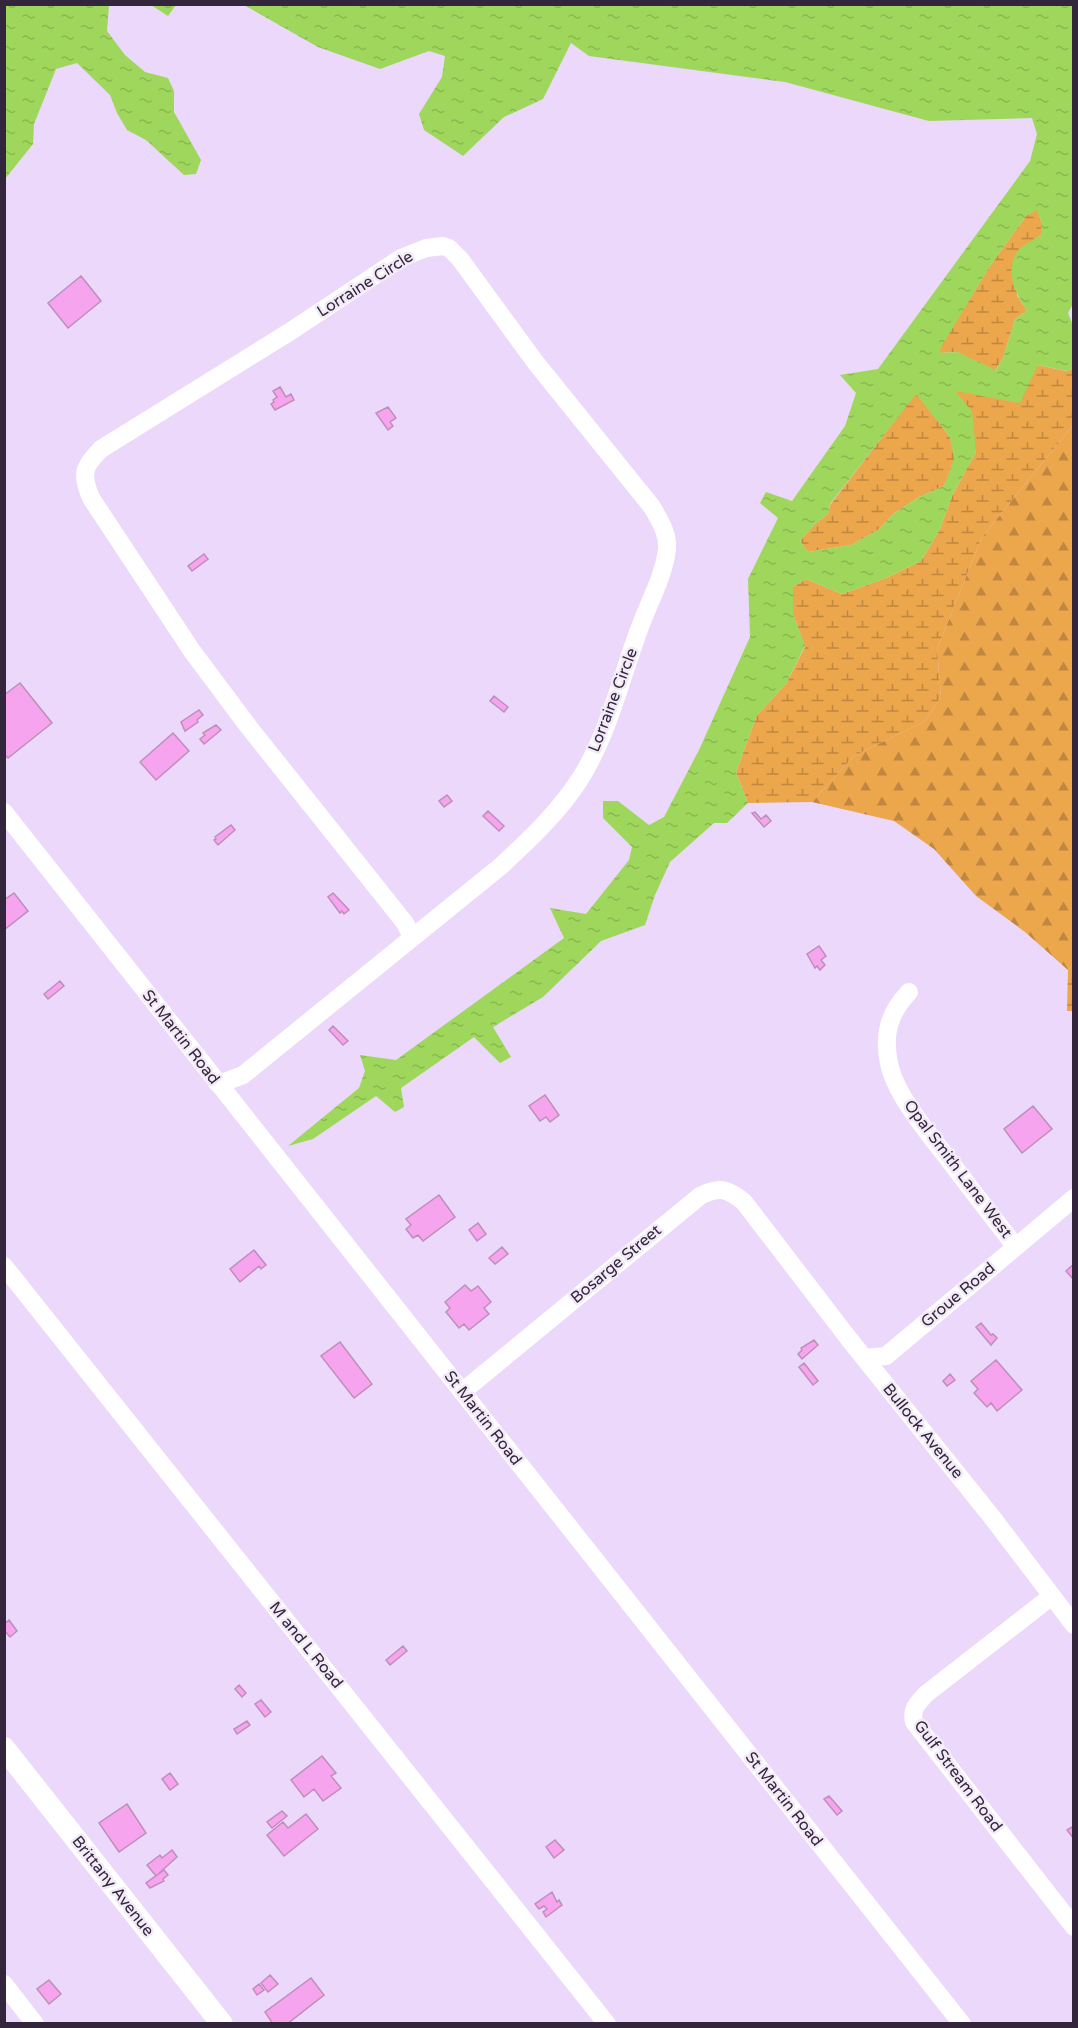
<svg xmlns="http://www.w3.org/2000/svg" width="1078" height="2028" font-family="'Varela Round',sans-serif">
<defs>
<pattern id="forest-firs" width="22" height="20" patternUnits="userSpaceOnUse" patternTransform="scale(1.5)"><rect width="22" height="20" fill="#eca64c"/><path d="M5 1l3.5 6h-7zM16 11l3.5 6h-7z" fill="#c08740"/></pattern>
<pattern id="wetland-marsh" width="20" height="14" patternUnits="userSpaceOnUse" patternTransform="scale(1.5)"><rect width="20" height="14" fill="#eca64c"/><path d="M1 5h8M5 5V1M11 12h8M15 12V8" fill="none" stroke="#c08740"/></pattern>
<pattern id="water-ripples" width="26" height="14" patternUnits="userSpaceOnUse" patternTransform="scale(1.5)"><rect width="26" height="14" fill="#9ed75c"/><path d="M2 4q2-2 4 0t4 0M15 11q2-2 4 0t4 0" fill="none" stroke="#89b851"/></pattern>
</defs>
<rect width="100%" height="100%" fill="#ebd8fa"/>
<!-- forest -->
<path fill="url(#forest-firs)" d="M 1073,425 L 1073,964 L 1068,970 L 1025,932 L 976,896 L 934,849 L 894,821 L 812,802 L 854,756 L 925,721 L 941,697 L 937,649 L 982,537 Z"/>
<!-- wetland -->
<path fill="url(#wetland-marsh)" d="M 1037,209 L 1041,221 L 1041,235 L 1018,251 L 1017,295 L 1027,311 L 1015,319 L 1003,358 L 995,371 L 957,352 L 941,353 L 939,349 L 990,266 L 1026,216 Z
M 1038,365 L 1066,371 L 1073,369 L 1073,425 L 982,537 L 937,649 L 941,697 L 925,721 L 854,756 L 812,802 L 748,803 L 736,772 L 757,715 L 786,684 L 805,647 L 793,614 L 793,587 L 806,579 L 842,594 L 886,578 L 921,561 L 940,529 L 952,496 L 976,452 L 954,391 Z
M 916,393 L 950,437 L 955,459 L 944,486 L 919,497 L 893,514 L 878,530 L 851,545 L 808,552 L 800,541 L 815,524 L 828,514 L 830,505 Z
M 1073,964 L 1073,1011 L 1067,1011 L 1068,970 Z"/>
<!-- water -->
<path fill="url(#water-ripples)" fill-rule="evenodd" d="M 5,4 L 109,5 L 107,31 L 125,55 L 145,72 L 168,78 L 174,91 L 174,112 L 201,160 L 196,174 L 184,175 L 146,140 L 127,130 L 117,113 L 110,95 L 77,63 L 56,69 L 34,124 L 33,144 L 5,179 Z
M 151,5 L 176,5 L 168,16 Z
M 244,5 L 1074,5 L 1074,302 L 1068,313 L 1073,325 L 1073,369 L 1067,371 L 1038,365 L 1020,403 L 955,391 L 972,411 L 976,452 L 952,496 L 940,529 L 921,561 L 886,578 L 842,594 L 806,579 L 793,587 L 793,614 L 805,646 L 786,684 L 757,715 L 736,772 L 748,803 L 727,823 L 714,823 L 670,862 L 655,895 L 645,925 L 601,941 L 543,997 L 493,1027 L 511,1057 L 500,1063 L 474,1037 L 401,1088 L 404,1107 L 395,1112 L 376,1096 L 313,1139 L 288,1146 L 359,1088 L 365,1071 L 360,1055 L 396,1060 L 564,938 L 550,908 L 586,914 L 629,860 L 632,847 L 603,818 L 603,801 L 618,801 L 649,825 L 664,817 L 699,750 L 750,637 L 748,579 L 778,518 L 760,503 L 766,492 L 792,501 L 845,426 L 856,393 L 840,375 L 878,369 L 1030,161 L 1037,134 L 1032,118 L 929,121 L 785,82 L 589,56 L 571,43 L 543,99 L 504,117 L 463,156 L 424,130 L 419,114 L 442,77 L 445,56 L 429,51 L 380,69 L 318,47 ZM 1037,210 L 1041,221 L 1041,235 C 1034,240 1022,245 1017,252 C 1004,273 1016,293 1027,311 L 1015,319 L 1003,358 L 996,370 L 957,352 L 941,353 L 940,349 L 990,266 L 1026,216 ZM 916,394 L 950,437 L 954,459 L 944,486 L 919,497 L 893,514 L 878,530 L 851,545 L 808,552 L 800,541 L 815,524 L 828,514 L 830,504 Z"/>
<!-- building -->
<path fill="#f5a4ed" stroke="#bf8eba" stroke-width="1.5" d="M 81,276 L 101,301 L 68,328 L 48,303 Z
M 280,387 L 286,397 L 291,394 L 294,400 L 275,410 L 271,404 L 274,402 L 273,400 L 277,397 L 273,391 Z
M 388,407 L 396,418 L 390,422 L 393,426 L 388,430 L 376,413 Z
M 204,554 L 208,559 L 192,571 L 188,566 Z
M 20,683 L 52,723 L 8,758 L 4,754 L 4,695 Z
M 494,696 L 508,707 L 504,712 L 490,701 Z
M 199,710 L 203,715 L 197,720 L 198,722 L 185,731 L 181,722 Z
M 216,725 L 221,730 L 204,744 L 200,739 L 205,735 L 203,733 Z
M 173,733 L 189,751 L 156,780 L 140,762 Z
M 447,795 L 452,801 L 444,807 L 439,801 Z
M 488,811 L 504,826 L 499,831 L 483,816 Z
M 755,812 L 761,819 L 766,815 L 771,821 L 764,827 L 752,813 Z
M 231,825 L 235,830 L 218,845 L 214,840 L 216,839 L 215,837 Z
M 14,893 L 28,911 L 4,930 L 4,900 Z
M 333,893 L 349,910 L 344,914 L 342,911 L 340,913 L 328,897 Z
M 819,946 L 826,956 L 821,960 L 825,965 L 820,970 L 817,966 L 815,968 L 807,954 Z
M 60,981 L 64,986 L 48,999 L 44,994 Z
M 333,1026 L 348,1041 L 343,1045 L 329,1030 Z
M 545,1095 L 559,1115 L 550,1122 L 546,1117 L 540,1121 L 529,1106 Z
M 1033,1106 L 1052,1129 L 1022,1153 L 1004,1129 Z
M 439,1195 L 455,1217 L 423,1241 L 418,1235 L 413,1238 L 406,1229 L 411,1225 L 406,1219 Z
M 478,1223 L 486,1234 L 477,1241 L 469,1230 Z
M 502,1247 L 508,1254 L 495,1264 L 489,1258 Z
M 254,1250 L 266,1265 L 261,1269 L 259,1266 L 240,1282 L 230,1269 Z
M 1074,1264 L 1074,1280 L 1066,1271 Z
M 465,1285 L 471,1291 L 478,1286 L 491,1302 L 484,1308 L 489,1314 L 469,1330 L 464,1324 L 459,1328 L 446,1312 L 450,1308 L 445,1302 Z
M 981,1323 L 991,1335 L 993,1334 L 997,1338 L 991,1345 L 976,1327 Z
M 814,1340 L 818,1345 L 802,1359 L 798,1354 L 802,1350 L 801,1348 Z
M 340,1342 L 372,1384 L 354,1398 L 321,1356 Z
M 996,1360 L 1022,1390 L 997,1411 L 991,1403 L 987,1407 L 974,1393 L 978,1389 L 971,1381 Z
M 804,1363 L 818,1381 L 813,1385 L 799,1367 Z
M 950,1374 L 955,1380 L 947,1386 L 943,1381 Z
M 9,1620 L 17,1631 L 10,1637 L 4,1630 L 4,1624 Z
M 403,1646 L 407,1651 L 390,1665 L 386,1660 Z
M 239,1685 L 246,1693 L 242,1697 L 235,1689 Z
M 261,1700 L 271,1712 L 265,1717 L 255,1704 Z
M 247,1721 L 250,1725 L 237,1734 L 234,1729 Z
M 322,1756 L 336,1773 L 331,1776 L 341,1788 L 323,1801 L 314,1789 L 304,1797 L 291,1780 Z
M 170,1773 L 178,1784 L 170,1790 L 162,1779 Z
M 829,1796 L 842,1811 L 837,1815 L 824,1799 Z
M 127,1804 L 146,1833 L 119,1852 L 99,1823 Z
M 282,1811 L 287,1816 L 272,1828 L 267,1822 Z
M 306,1814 L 318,1829 L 284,1856 L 267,1835 L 283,1822 L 288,1828 Z
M 1072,1827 L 1074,1829 L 1074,1839 L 1067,1830 Z
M 555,1840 L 564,1850 L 554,1858 L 546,1847 Z
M 172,1850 L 177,1857 L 156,1876 L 147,1865 L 160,1855 L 162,1858 Z
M 164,1870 L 168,1875 L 163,1879 L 164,1881 L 150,1888 L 146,1883 Z
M 552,1892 L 557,1902 L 559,1900 L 562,1905 L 546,1917 L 543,1912 L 547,1909 L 544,1906 L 539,1909 L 535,1904 Z
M 270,1975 L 278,1984 L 268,1992 L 261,1983 Z
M 311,1978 L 324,1995 L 287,2024 L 273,2024 L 265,2012 Z
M 49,1980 L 61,1994 L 49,2004 L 37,1989 Z
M 259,1984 L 264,1990 L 257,1995 L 253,1989 Z"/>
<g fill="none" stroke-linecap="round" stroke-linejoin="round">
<!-- minor -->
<path stroke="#fff" stroke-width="18" d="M 4,812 L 962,2024
M 909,992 C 889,1013 883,1034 889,1063 C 895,1095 929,1134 949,1160 C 971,1189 993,1218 1016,1247
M 217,1083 L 222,1083 L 243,1075 L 501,866 C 530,839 558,813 580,779 C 609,733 621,677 640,627 C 649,602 664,576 667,549 C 668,533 660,521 652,507 L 536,363 L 460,259 L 449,248 L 443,246 L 426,248 L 401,258 L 291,331 L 101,449 C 83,467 81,474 91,498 L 192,651 L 248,726 L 405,923 L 412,937
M 4,1266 L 607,2024
M 864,1358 L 886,1356 L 1074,1198
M 462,1392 L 700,1196 C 720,1186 728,1189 744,1202 L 849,1339 L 995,1521 L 1074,1625
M 1052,1596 L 926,1694 C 917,1704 911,1709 914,1722 L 1074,1927
M 4,1984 L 35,2024"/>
<!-- tertiary -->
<path stroke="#fff" stroke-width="22" d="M 4,1748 L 222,2024"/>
</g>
<g text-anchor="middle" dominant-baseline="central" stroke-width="5" stroke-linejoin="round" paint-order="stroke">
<!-- street labels -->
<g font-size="16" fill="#33263c" stroke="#f2ebf7">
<text transform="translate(365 284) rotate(-32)">Lorraine Circle</text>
<text transform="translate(613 700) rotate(-69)">Lorraine Circle</text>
<text transform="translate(181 1037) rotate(52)">St Martin Road</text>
<text transform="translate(958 1169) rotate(53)">Opal Smith Lane West</text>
<text transform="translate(616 1264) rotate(-40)">Bosarge Street</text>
<text transform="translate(958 1295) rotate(-40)">Groue Road</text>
<text transform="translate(483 1418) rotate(52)">St Martin Road</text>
<text transform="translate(923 1431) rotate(51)">Bullock Avenue</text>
<text transform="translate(306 1645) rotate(51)">M and L Road</text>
<text transform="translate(958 1776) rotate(53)">Gulf Stream Road</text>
<text transform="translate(784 1799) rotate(52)">St Martin Road</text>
<text transform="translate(113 1886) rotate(52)">Brittany Avenue</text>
</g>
</g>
<!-- border -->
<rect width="1078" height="2028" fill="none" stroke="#33263c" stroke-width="12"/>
</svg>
